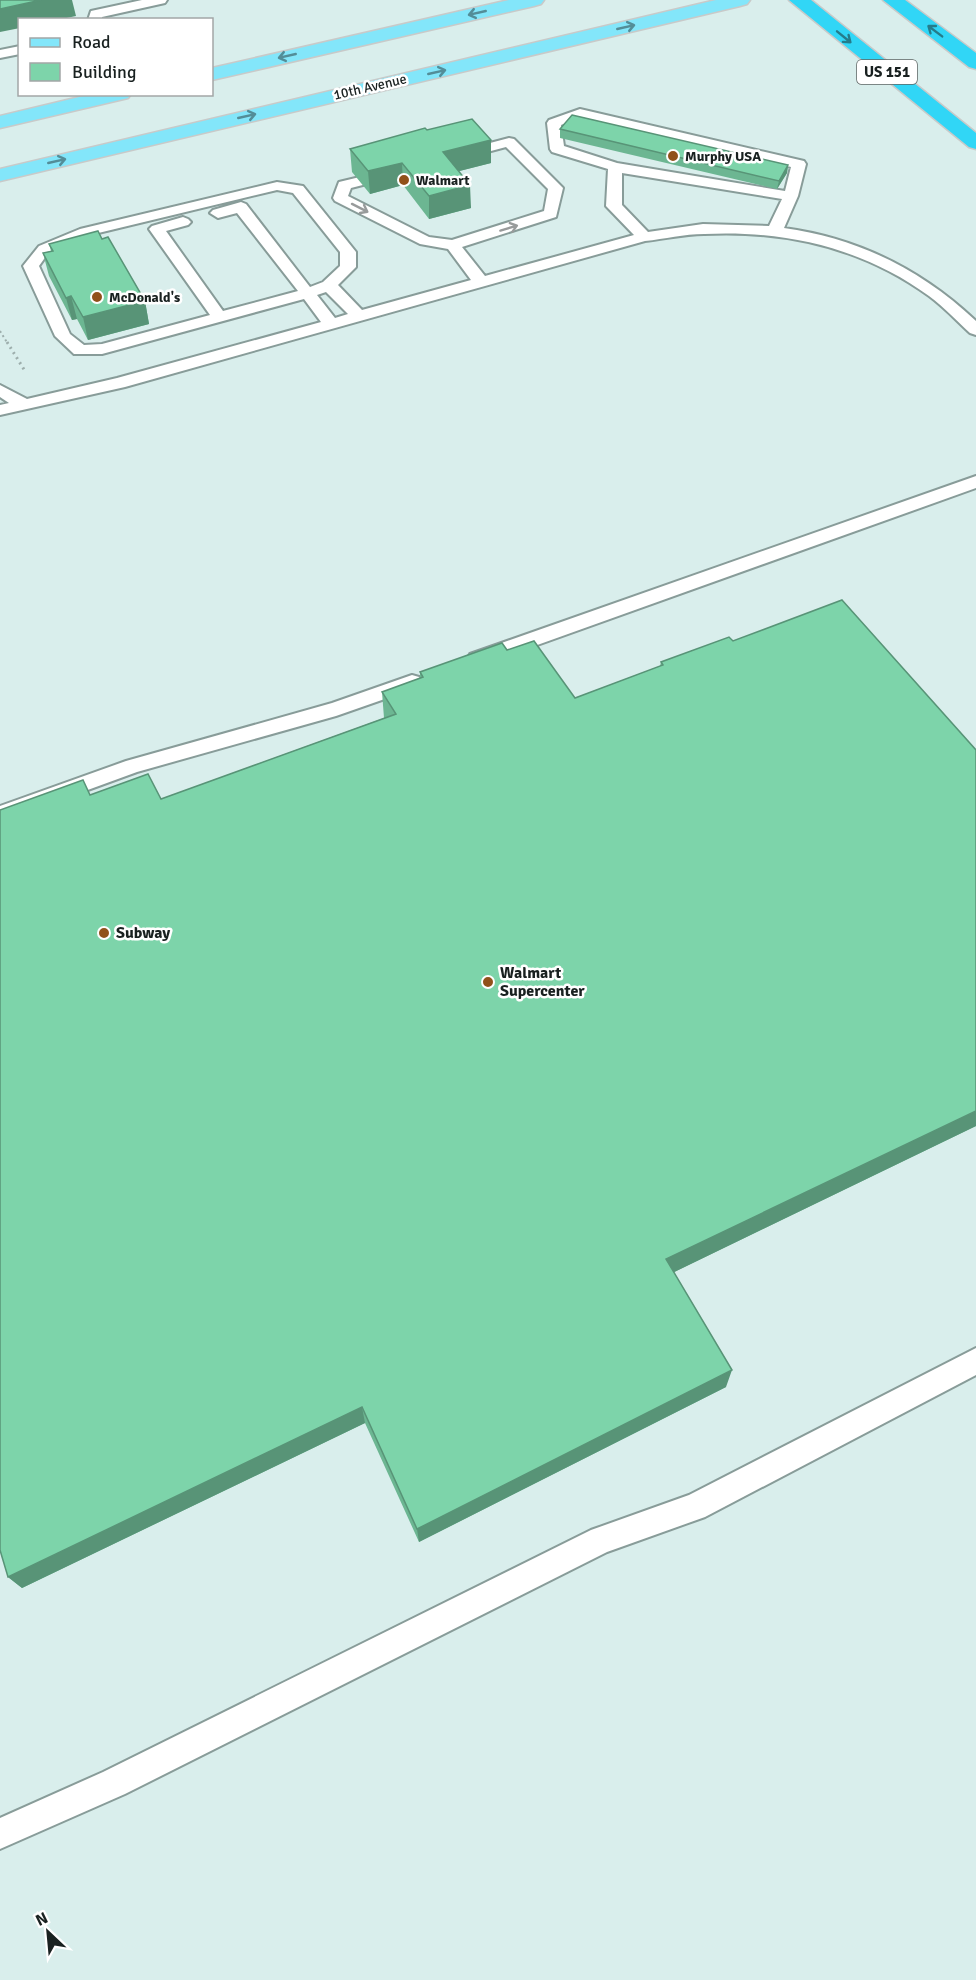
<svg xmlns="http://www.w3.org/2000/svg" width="976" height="1980" font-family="Signika,sans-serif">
<rect width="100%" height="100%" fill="#d9eeec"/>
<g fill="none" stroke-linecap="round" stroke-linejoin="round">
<defs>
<path id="lane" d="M 142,0 L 167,0 L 165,3 L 102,17 L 102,20 L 88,20 L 91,11 Z
M 20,46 L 20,54 L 0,58 L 0,50 Z
M 580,109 L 804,161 L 806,164 L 798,196 L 784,228 C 858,238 922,270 976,321 L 976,335 L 970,333 C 957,321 944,307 929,296 C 863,248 785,230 704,234 C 684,234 665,239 645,241 L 125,387 L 0,415 L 0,405 L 9,403 L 0,397 L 0,385 L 27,399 L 117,378 L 321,322 L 304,299 L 102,354 L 74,354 L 55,336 L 23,266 L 39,246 L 80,229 L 277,182 L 303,186 L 356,252 L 356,267 L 338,285 L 362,310 L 471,280 L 448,249 L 420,244 L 335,201 L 333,198 L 339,182 L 389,170 L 394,171 L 396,174 L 394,177 L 351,188 L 348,196 L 429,237 L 452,240 L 544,211 L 548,189 L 506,147 L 461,159 L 454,155 L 456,152 L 509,138 L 514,139 L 563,188 L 556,217 L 462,247 L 485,276 L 634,235 L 606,206 L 608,169 L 552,152 L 550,149 L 547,123 L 549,120 ZM 581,117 L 791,167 L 785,191 L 617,163 L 564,146 L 561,125 ZM 622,173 L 782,199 L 769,226 L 703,224 L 648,232 L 622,205 ZM 277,190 L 293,193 L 340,252 L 340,266 L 323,282 L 310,287 L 246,204 L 241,202 L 213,210 L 210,213 L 218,218 L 237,213 L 298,291 L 223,311 L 166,231 L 188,225 L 191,222 L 188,219 L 183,217 L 152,226 L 149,229 L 210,315 L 102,344 L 84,345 L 70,334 L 39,266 L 49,252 L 90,235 ZM 326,292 L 348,314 L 335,318 L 317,295 Z
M 976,476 L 976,488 L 484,664 L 477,666 L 470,664 L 467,659 L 470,654 Z
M 412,675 L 419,677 L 422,682 L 419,687 L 336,716 L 137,772 L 0,822 L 0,806 L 126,761 L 332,703 Z
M 976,1348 L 976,1375 L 705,1517 L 607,1552 L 125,1794 L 0,1849 L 0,1818 L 103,1772 L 591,1530 L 689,1495 Z"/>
<path id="primary" d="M 509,0 L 544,0 L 541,4 L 534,6 L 212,80 L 212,68 Z
M 716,0 L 750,0 L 747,4 L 740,6 L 0,181 L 0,169 Z
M 92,94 L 131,94 L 128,98 L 0,128 L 0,116 Z"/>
<path id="highway" d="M 789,0 L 811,0 L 976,133 L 976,149 L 969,147 Z
M 883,0 L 905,0 L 976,53 L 976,69 L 969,67 Z"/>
</defs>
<!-- lane casing -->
<use href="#lane" stroke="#889c99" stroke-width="4"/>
<!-- primary casing -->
<use href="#primary" stroke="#c8cac9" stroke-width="3"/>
<!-- highway casing -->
<use href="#highway" stroke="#c8cac9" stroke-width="3"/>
<!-- path-far1 -->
<path stroke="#9daeac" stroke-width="2" stroke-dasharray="2 3" stroke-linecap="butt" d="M 0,331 L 8,344"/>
<!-- path -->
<path stroke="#9daeac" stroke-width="3" stroke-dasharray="2 4" stroke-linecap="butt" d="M 7,342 L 25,371"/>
<!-- lane -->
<use href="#lane" fill="#fff" fill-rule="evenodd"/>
<!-- primary -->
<use href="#primary" fill="#83e6fa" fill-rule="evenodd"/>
<!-- highway -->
<use href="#highway" fill="#31d6f6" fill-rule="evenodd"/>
</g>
<!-- wall -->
<path fill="#6cb692" d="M 560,129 L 788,165 L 787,173 L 777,189 L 560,138 Z
M 427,130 L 491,163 L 459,171 L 471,208 L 429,219 L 403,185 L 370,194 L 352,172 L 350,149 Z
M 102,239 L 145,301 L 149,324 L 88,340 L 77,319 L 72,320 L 49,276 L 43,253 L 51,251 L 49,244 Z
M 507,650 L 575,698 L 660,666 L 661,662 L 976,1126 L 674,1272 L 726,1387 L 419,1542 L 365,1423 L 22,1588 L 8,1577 L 90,795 L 161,799 L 384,718 L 382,692 L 420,678 L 420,672 Z"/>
<!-- shaded-wall -->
<path fill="#589477" d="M 41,0 L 72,0 L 76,16 L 57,20 L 20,20 L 20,28 L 0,32 L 0,9 Z
M 491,140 L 491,163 L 444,175 L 443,152 Z
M 402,163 L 403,185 L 370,194 L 368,171 Z
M 788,165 L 787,173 L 777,189 L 779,181 Z
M 470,185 L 471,208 L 429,219 L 429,196 Z
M 71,296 L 77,319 L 72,320 L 66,298 Z
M 145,301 L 149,324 L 88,340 L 83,317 Z
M 976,1111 L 976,1126 L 662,1278 L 666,1259 Z
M 732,1370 L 726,1387 L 419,1542 L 417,1529 Z
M 362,1407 L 365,1423 L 22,1588 L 8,1577 Z"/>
<!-- building -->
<path fill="#7dd4aa" stroke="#589477" stroke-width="1.5" d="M 0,0 L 41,0 L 0,9 Z
M 572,115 L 788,165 L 779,181 L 560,129 Z
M 472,119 L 491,140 L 443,152 L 470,185 L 429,196 L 402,163 L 368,171 L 350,149 L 425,128 L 427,130 Z
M 98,231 L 102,239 L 108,237 L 145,301 L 83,317 L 71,296 L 66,298 L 43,253 L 53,251 L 49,244 Z
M 842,600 L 976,750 L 976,1111 L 666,1259 L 732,1370 L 417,1529 L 362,1407 L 8,1577 L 0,1550 L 0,810 L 83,780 L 90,795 L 148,774 L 161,799 L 396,714 L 382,692 L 423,677 L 420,672 L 502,643 L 507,650 L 534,641 L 575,698 L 663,665 L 661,662 L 729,637 L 733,641 Z"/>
<!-- one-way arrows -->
<defs><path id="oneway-shaft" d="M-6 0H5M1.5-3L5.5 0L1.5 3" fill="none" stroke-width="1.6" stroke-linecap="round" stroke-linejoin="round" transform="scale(1.5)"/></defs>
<g stroke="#538d98">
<use href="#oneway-shaft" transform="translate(477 13) rotate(167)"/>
<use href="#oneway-shaft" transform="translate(626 27) rotate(-13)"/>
<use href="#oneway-shaft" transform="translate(287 56) rotate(167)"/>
<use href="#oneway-shaft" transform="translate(437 72) rotate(-13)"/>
<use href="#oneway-shaft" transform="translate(247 116) rotate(-13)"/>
<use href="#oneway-shaft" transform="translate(57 161) rotate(-13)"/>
</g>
<g stroke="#257c8b">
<use href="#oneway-shaft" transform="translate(935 31) rotate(-143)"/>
<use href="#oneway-shaft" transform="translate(844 37) rotate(39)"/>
</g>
<g stroke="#989b9b">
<use href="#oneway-shaft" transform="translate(360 208) rotate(27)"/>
<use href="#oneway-shaft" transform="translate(509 228) rotate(-17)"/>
</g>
<!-- markers -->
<g fill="#91511a" stroke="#fff" stroke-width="2">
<circle cx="673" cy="156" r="6"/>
<circle cx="404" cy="180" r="6"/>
<circle cx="97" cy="297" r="6"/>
<circle cx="104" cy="933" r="6"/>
<circle cx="488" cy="982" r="6"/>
</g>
<g text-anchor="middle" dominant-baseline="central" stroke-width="5" stroke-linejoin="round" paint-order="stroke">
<!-- far-street labels -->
<g font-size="14" fill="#192120" stroke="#fff">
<text transform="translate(370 87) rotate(-13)">10th Avenue</text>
</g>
<!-- far-poi labels -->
<g font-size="14" font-weight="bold" fill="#192120" stroke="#fff" text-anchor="start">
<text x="685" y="156">Murphy USA</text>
<text x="416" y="180">Walmart</text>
<text x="109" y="297">McDonald's</text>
</g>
<!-- shield labels -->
<rect fill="#fff" stroke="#5e6463" stroke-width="1.5" x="857" y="60" width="60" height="24" rx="4.5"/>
<g font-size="15" font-weight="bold" fill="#192120">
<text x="887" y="72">US 151</text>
</g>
<!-- poi labels -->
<g font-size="16" font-weight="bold" fill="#192120" stroke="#fff" text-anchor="start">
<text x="116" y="933">Subway</text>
<text x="500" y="973">Walmart<tspan x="500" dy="18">Supercenter</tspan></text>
</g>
</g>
<!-- legend -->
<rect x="18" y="18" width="195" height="78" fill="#ffffff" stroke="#a3a6a6" stroke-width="1.5"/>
<rect x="30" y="38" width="30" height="9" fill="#83e6fa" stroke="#a3a6a6" stroke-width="1.5"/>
<text x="72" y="48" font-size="18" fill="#192120">Road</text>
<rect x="30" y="63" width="30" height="18" fill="#7dd4aa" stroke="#a3a6a6" stroke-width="1.5"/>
<text x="72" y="78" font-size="18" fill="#192120">Building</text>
<!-- north arrow -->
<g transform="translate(48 1932) rotate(334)" stroke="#ffffff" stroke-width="4.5" paint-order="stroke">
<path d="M0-4.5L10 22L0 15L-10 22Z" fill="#192120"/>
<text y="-9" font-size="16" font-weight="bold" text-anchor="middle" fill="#192120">N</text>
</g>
</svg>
